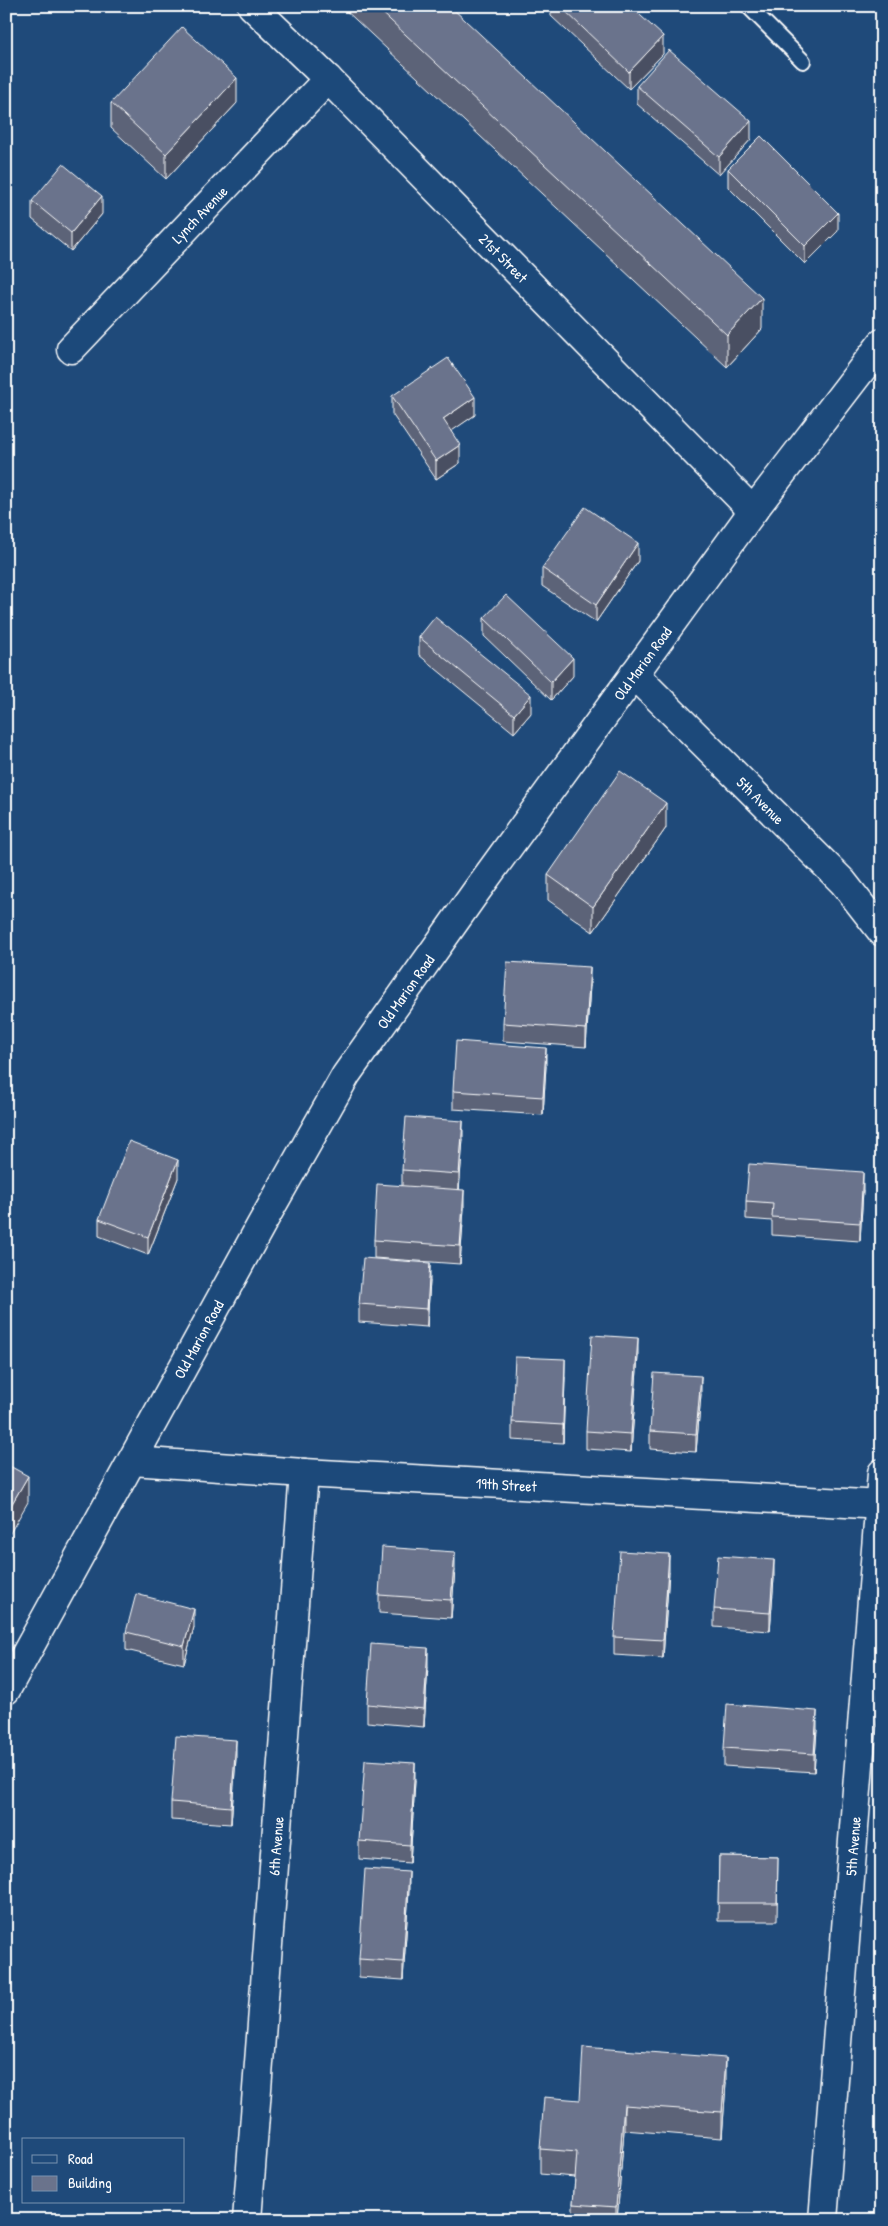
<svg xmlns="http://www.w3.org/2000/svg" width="888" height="2226" font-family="'Patrick Hand',sans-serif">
<rect width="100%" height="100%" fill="#1f4a7a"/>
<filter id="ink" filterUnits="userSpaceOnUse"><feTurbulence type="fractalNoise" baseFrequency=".02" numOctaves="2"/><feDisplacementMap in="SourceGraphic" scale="10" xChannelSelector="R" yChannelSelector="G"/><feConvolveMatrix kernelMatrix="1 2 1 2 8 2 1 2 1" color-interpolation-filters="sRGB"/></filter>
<g filter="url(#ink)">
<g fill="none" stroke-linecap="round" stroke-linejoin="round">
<defs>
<path id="lane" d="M 748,6 L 803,61"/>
<g id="street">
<path id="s1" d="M 252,6 L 328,79 L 753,511"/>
<path id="s2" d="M 71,349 L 328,79"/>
<path id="s3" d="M 634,674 L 843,882 L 882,932"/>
<path id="s4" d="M 132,1461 L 304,1473 L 882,1505"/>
<path id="s5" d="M 6,1690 L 261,1225 L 346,1075 L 475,893 L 753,511 L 882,343"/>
<path id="s6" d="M 247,2220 L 304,1473"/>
<path id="s7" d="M 823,2220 L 882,1473"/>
</g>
</defs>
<!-- lane casing -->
<use href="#lane" stroke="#fff" stroke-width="18"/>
<!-- street casing -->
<use href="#street" stroke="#fff" stroke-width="31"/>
<!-- lane -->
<use href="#lane" stroke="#1f4a7a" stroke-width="14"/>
<!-- street -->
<use href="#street" stroke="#1f4a7a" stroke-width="28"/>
</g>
<!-- wall -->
<path fill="#5b6378" stroke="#fff" d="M 341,6 L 450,6 L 762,329 L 727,367 Z
M 551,6 L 630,6 L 663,54 L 629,89 L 551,16 Z
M 637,86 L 751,139 L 719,175 L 637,104 Z
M 111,103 L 237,103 L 166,179 L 111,128 Z
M 728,169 L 838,231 L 805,264 L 728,187 Z
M 32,201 L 102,214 L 71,251 L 32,219 Z
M 392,396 L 475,415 L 451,431 L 460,463 L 436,479 L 392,414 Z
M 638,561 L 596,622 L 542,586 L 542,568 Z
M 484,618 L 573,676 L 551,700 L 484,636 Z
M 419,637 L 531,713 L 514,733 L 419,655 Z
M 666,828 L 593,932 L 548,900 L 548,875 Z
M 590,985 L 586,1047 L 503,1041 L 503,1023 Z
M 546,1066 L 543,1115 L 453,1109 L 453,1091 Z
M 463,1139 L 459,1189 L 464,1208 L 460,1264 L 374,1258 L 374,1240 L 402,1185 L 402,1170 Z
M 178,1178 L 148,1255 L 99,1236 L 99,1219 Z
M 863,1190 L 860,1241 L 772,1235 L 772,1221 L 746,1219 L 746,1201 Z
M 430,1281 L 427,1327 L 359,1322 L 359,1304 Z
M 638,1356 L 631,1452 L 586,1449 L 586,1431 Z
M 565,1377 L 563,1443 L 512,1440 L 512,1422 Z
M 701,1394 L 696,1452 L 650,1449 L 650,1431 Z
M 455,1570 L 451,1618 L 379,1613 L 379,1595 Z
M 669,1572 L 663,1658 L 614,1655 L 614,1637 Z
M 774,1578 L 770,1631 L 714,1627 L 714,1609 Z
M 194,1627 L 184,1664 L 126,1650 L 126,1632 Z
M 428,1666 L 424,1727 L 367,1722 L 367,1704 Z
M 817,1729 L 814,1772 L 724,1766 L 724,1748 Z
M 236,1758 L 231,1824 L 171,1820 L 171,1802 Z
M 415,1781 L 410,1863 L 359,1859 L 359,1841 Z
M 719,1856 L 778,1857 L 777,1921 L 718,1921 Z
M 409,1890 L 403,1980 L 359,1977 L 359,1959 Z
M 726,2083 L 722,2138 L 624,2130 L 617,2220 L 573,2220 L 573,2204 L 575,2177 L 540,2174 L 540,2149 L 580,2100 Z"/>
<!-- shaded-wall -->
<path fill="#4a5062" stroke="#fff" d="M 663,36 L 663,54 L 629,89 L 629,72 Z
M 237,78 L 237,103 L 166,179 L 166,154 Z
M 751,121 L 751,139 L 719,175 L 719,157 Z
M 102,196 L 102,214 L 71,251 L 71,233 Z
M 838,213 L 838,231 L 805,264 L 805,246 Z
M 762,298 L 762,329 L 727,367 L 727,335 Z
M 475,397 L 475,415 L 443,437 L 443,419 Z
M 460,445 L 460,463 L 436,479 L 436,461 Z
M 638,543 L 638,561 L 596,622 L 596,605 Z
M 573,658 L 573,676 L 551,700 L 551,682 Z
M 531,695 L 531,713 L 514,733 L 514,715 Z
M 666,803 L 666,828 L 593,932 L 593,907 Z
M 590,967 L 590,985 L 586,1047 L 586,1029 Z
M 546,1048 L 546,1066 L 543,1115 L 543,1097 Z
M 463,1121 L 463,1139 L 459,1192 L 459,1174 Z
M 178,1160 L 178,1178 L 148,1255 L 148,1237 Z
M 863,1172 L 863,1190 L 860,1241 L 860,1223 Z
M 464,1190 L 464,1208 L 460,1264 L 460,1246 Z
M 430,1263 L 430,1281 L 427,1327 L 427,1309 Z
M 638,1338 L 638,1356 L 631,1452 L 631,1434 Z
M 565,1359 L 565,1377 L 563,1443 L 563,1425 Z
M 701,1376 L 701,1394 L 696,1452 L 696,1434 Z
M 28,1476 L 28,1502 L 6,1540 L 6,1514 Z
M 455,1552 L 455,1570 L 451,1618 L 451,1600 Z
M 669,1554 L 669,1572 L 663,1658 L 663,1640 Z
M 774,1560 L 774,1578 L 770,1631 L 770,1613 Z
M 194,1609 L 194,1627 L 184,1664 L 184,1646 Z
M 428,1648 L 428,1666 L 424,1727 L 424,1709 Z
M 817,1711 L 817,1729 L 814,1772 L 814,1754 Z
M 236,1740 L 236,1758 L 231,1824 L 231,1807 Z
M 415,1763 L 415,1781 L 410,1863 L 410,1845 Z
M 409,1872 L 409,1890 L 403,1980 L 403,1962 Z
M 726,2058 L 726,2083 L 722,2138 L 722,2112 Z
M 624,2105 L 624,2130 L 617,2220 L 616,2220 L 616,2207 Z"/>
<!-- building -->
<path fill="#6a738c" stroke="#fff" d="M 375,6 L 450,6 L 762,298 L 727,335 Z
M 560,6 L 630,6 L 663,36 L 629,72 Z
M 182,27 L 237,78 L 166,154 L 111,103 Z
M 669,50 L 751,121 L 719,157 L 637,86 Z
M 761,136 L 838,213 L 805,246 L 728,169 Z
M 63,164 L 102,196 L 71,233 L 32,201 Z
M 448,358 L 475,397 L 443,419 L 460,445 L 436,461 L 392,396 Z
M 585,507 L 638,543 L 596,605 L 542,568 Z
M 506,595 L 573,658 L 551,682 L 484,618 Z
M 435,617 L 531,695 L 514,715 L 419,637 Z
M 620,771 L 666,803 L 593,907 L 548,875 Z
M 507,962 L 590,967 L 586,1029 L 503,1023 Z
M 456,1041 L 546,1048 L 543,1097 L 453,1091 Z
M 406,1117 L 463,1121 L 459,1174 L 402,1170 Z
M 129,1141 L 178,1160 L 148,1237 L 99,1219 Z
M 749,1164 L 863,1172 L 860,1223 L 772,1217 L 773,1203 L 746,1201 Z
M 377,1184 L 464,1190 L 460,1246 L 374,1240 Z
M 363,1258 L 430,1263 L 427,1309 L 359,1304 Z
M 592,1335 L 638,1338 L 631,1434 L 586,1431 Z
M 515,1357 L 565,1359 L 563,1425 L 512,1422 Z
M 654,1373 L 701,1376 L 696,1434 L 650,1431 Z
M 6,1464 L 28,1476 L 6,1514 Z
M 382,1547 L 455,1552 L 451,1600 L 379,1595 Z
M 620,1551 L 669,1554 L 663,1640 L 614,1637 Z
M 718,1556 L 774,1560 L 770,1613 L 714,1609 Z
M 136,1594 L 194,1609 L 184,1646 L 126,1632 Z
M 371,1644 L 428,1648 L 424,1709 L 367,1704 Z
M 727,1704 L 817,1711 L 814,1754 L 724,1748 Z
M 176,1736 L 236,1740 L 231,1807 L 171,1802 Z
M 365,1760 L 415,1763 L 410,1845 L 359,1841 Z
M 719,1856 L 778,1857 L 777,1903 L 718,1903 Z
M 365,1869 L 409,1872 L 403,1962 L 359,1959 Z
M 583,2047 L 726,2058 L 722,2112 L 624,2105 L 616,2207 L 573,2204 L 577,2152 L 540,2149 L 544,2097 L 580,2100 Z"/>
</g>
<g text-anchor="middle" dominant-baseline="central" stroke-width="4.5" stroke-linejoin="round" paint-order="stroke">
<!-- street labels -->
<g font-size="15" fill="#fff" stroke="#1f4a7a">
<text stroke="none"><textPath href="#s2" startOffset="186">Lynch Avenue</textPath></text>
<text stroke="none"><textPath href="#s1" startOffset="356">21st Street</textPath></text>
<text stroke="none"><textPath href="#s5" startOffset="1210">Old Marion Road</textPath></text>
<text stroke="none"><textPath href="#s3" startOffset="179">5th Avenue</textPath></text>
<text stroke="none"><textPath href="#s5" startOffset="805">Old Marion Road</textPath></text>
<text stroke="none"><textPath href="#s5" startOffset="400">Old Marion Road</textPath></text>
<text stroke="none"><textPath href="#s4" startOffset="375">19th Street</textPath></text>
<text stroke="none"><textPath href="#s7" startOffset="375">5th Avenue</textPath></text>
<text stroke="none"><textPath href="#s6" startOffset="375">6th Avenue</textPath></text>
</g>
</g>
<!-- margin -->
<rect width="888" height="2226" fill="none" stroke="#1f4a7a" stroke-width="25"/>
<rect x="12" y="12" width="863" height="2201" fill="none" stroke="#fff" stroke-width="2" filter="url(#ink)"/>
<!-- legend -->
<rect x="22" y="2138" width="162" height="65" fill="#1f4a7a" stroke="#7992af"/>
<rect x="32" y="2155" width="25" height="8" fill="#1f4a7a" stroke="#7992af"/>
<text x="68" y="2164" font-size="15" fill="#ffffff">Road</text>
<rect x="32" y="2176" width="25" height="15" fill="#6a738c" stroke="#7992af"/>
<text x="68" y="2188" font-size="15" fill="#ffffff">Building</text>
</svg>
